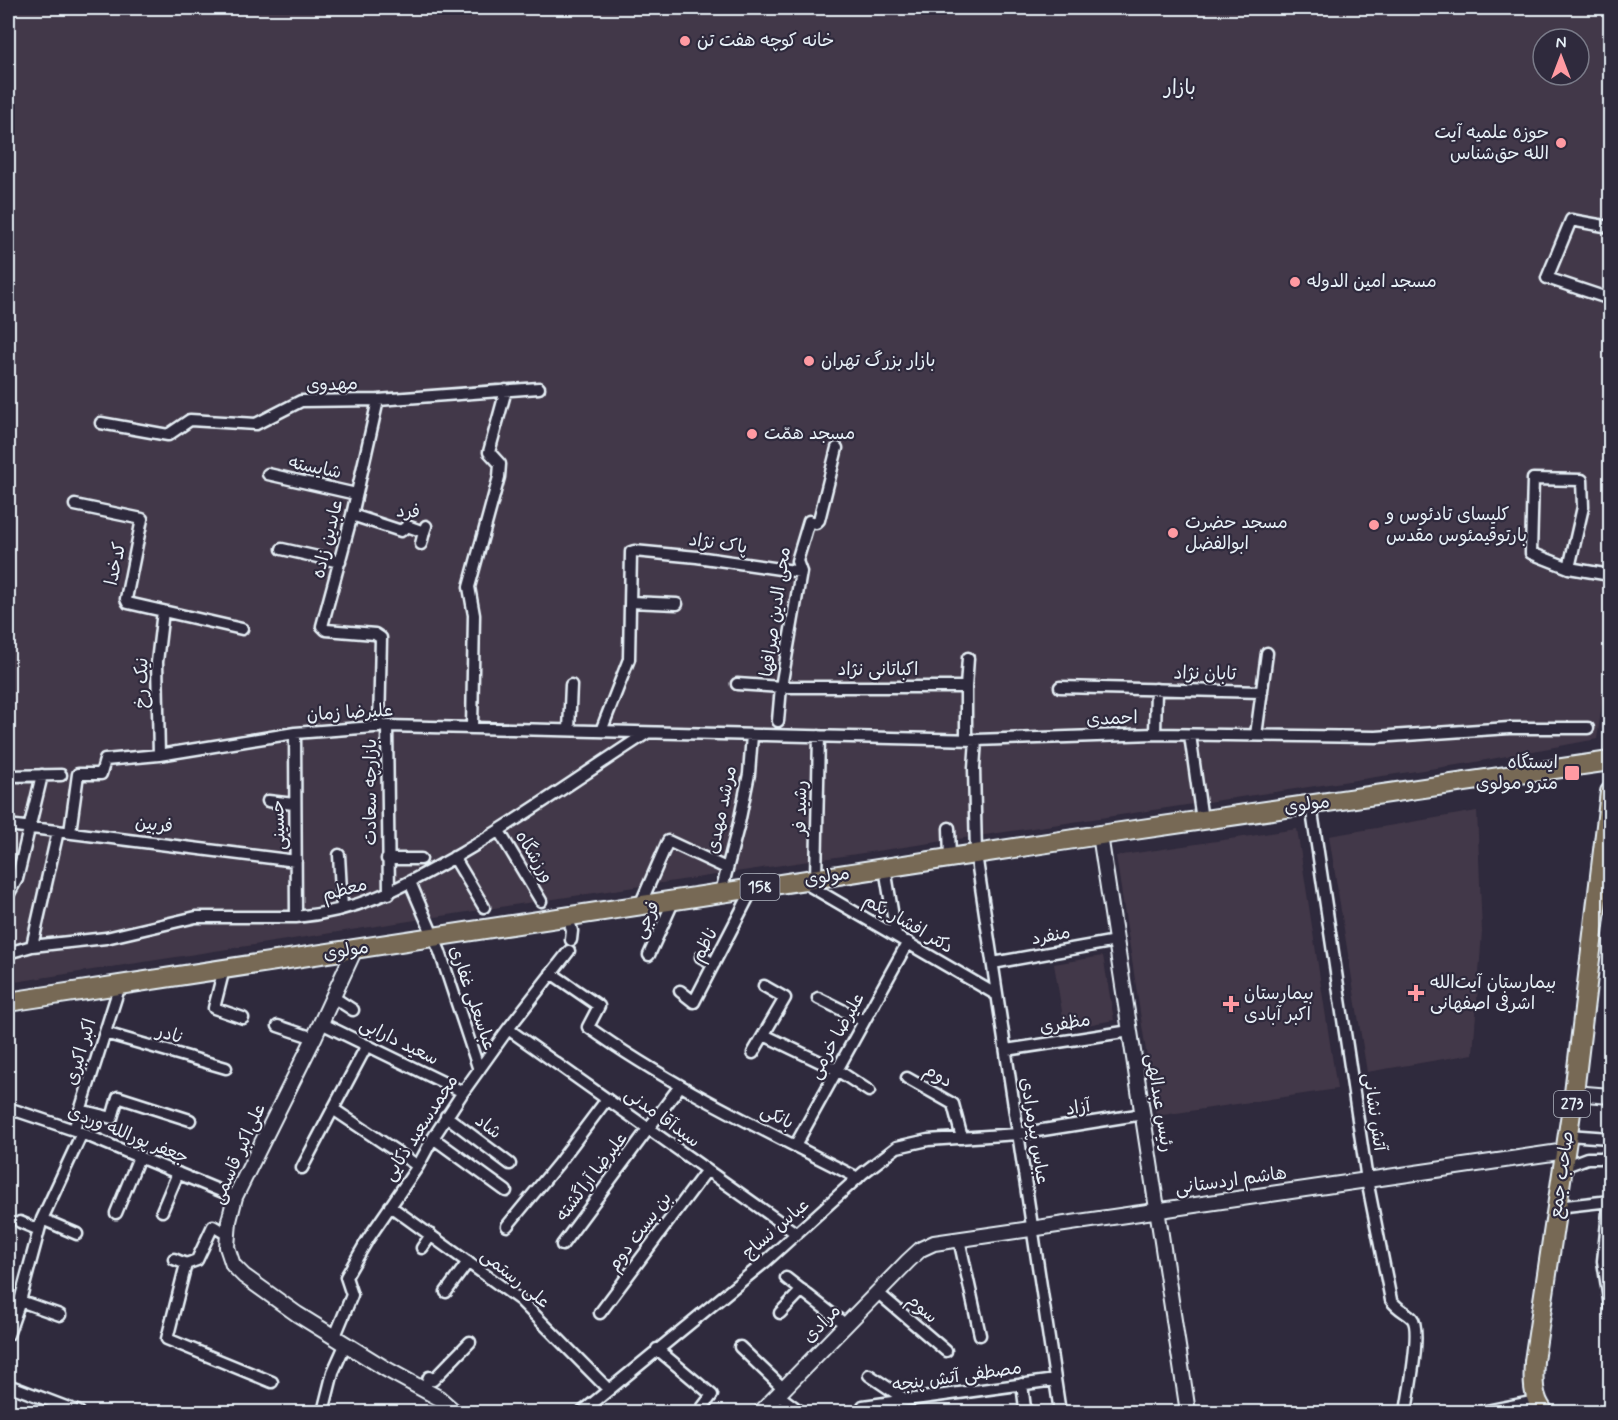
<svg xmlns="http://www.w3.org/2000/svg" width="1618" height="1420" font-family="Mynerve,'Playpen Sans Arabic',sans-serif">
<rect width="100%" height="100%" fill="#2f2a3d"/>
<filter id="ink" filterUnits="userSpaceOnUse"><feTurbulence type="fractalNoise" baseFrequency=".0167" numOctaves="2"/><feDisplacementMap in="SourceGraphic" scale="12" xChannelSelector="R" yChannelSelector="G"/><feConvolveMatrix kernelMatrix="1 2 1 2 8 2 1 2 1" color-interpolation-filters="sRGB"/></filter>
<g filter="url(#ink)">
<!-- built -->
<path fill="#433848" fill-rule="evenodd" d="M 8,8 L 1610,8 L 1610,647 L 1597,739 L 1470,763 L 513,905 L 8,983 ZM 1543,39 L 1579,39 L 1579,75 L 1543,75 Z
M 1477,811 L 1482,932 L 1473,1054 L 1367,1072 L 1329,836 Z
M 1297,829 L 1337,1089 L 1156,1116 L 1116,856 Z
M 1103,956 L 1114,1020 L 1065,1029 L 1054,964 Z"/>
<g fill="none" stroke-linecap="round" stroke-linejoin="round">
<defs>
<path id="minor" d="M 1610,227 L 1571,220 L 1547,278 L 1610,299
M 378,400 L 352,515 L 322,626 L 326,630 L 375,634 L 381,638 L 379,727
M 101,423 L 168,435 L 190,420 L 256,424 L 301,401 L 378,400 L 539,388
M 268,474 L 356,494
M 75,505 L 142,519 L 126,599 L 128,603 L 242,629
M 352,515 L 401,531 L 407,526 L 424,532 L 426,526
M 421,544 L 424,532
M 282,549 L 340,562
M 1569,568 L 1583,507 L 1582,480 L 1533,479 L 1531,553 L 1569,568 L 1610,575
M 630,602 L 677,604
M 737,684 L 781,687 L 966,687 L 966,740
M 966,687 L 968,658
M 1060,687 L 1262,692
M 778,721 L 781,687 L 801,572 L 797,561 L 809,521 L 816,523 L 819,520 L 837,448
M 387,726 L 389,894
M 472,728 L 474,615 L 469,587 L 499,477 L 500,464 L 489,452 L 506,390
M 569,730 L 571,685
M 601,731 L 629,659 L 631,552 L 634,551 L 697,557 L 801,572
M 295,733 L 296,917
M 1155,734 L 1156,689
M 1190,735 L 1202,820
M 1256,735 L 1267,653
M 976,740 L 974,768 L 976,854 L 1060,1412
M 159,755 L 157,662 L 163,611
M 8,776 L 61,775
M 268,801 L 294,804
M 1311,805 L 1367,1180 L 1391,1300 C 1398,1310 1405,1311 1412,1318 C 1422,1329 1408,1396 1406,1412
M 8,825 L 296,861
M 949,828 L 950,858
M 499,831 L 541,901
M 70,832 L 78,774 L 101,774 L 105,760 L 159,755 L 295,733 L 387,726 L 976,740 L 1155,734 L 1376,737 L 1509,728 L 1588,728
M 339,855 L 342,908
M 454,857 L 484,907
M 387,859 L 421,859
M 885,868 L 896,935
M 816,879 L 819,736
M 410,882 L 440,952 L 479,1070
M 803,882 L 997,995
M 721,892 L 739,823 L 749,774 L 752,735
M 8,895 L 17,879 L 42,775
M 640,905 L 668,841 L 726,868
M 568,917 L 572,931 L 571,940
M 32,946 L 58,831
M 8,953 L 32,946 L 106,938 L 196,917 L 296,917 C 363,911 405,885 462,853 C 525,816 585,773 647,733
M 649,955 L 674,900
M 701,957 L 714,964
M 993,963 L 1116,941
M 224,969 L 214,1008 L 243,1018
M 551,973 L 599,1006 L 588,1027 C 672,1087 766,1131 858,1178
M 680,991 L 694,1002 L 753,888
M 333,997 L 353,1010
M 818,998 L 864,1021
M 321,1023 L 463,1092
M 278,1026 L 314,1038
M 508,1029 L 797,1234
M 105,1033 L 226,1068
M 764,1035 L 837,1070 L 869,1091
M 367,1045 L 333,1109 L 418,1166
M 1006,1050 L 1130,1031
M 753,1053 L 785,998 L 764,986
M 907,1078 L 953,1104 L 962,1138
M 8,1108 L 74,1130 L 235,1197
M 80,1110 L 112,1118 L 118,1097 L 190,1120
M 446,1116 L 510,1164
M 74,1130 L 120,985
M 1568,1135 L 1609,1138 L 1610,1142
M 433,1138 L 506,1191
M 795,1146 L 908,942
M 1563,1167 L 1587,1158 L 1610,1158
M 302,1168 L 333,1109
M 1609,1202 L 1603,1261 L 1610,1260
M 390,1206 L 520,1300 L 608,1389
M 1557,1207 L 1610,1201
M 162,1211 L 178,1173
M 116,1213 L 139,1157
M 42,1219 L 77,1234
M 20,1222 L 39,1230
M 507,1226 L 558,1164 L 607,1099
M 228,1235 L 213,1226 L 197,1260 L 186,1264 L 167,1339 L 272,1382
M 959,1239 L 980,1335
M 562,1245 L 680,1086
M 422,1248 L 431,1235
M 174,1259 L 186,1264
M 1603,1261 L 1610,1306
M 786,1278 L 846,1325
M 446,1292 L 468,1262
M 877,1292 L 946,1351
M 20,1301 L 60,1315
M 600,1313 L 707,1170
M 780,1313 L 802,1290
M 8,1335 L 20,1301 L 42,1219 L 82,1133
M 335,1336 L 352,1295 L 346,1277 L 368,1239 L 418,1166 L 433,1138 L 463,1092 L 508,1029 L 569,951
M 740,1347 L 784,1389
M 657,1349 L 712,1395 L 702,1408
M 869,1375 L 906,1400
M 1022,1384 L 1025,1408
M 8,1385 L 79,1412
M 424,1390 L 429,1377 L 433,1380 L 470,1342
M 778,1395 L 801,1412
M 863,1406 L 1055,1380
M 323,1412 L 333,1372 L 346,1343
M 582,1412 L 765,1262 L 863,1173 L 897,1147 L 928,1140 L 1018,1134 L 1143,1114
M 1481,1412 L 1536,1401"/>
<path id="tertiary" d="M 1100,835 L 1188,1412
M 355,949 L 314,1038 L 235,1197 L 229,1221 L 227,1247 L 233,1265 L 244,1276 L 297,1314 L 386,1369 L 439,1398 L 455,1412
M 1574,1093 L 1610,1096
M 761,1412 L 908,1261 L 921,1249 L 934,1243 L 1566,1151"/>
<path id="primary" d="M 8,1002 L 1100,835 L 1610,761
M 1544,1412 C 1532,1397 1533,1380 1534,1361 L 1574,1093 L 1610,792"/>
</defs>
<!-- minor casing -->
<use href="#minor" stroke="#e8f1f8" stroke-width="15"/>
<!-- tertiary casing -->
<use href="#tertiary" stroke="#e8f1f8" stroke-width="18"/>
<!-- primary casing -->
<use href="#primary" stroke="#e8f1f8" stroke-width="22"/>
<!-- minor -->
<use href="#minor" stroke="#2f2a3d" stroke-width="10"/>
<!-- tertiary -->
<use href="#tertiary" stroke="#2f2a3d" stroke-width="14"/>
<!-- primary -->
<use href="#primary" stroke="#776954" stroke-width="18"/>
</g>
</g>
<!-- markers -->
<g fill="#ff9aa2" stroke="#2f2a3d" stroke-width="2">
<circle cx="685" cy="41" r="6"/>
<circle cx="1561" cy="143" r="6"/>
<circle cx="1295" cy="282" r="6"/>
<circle cx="809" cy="361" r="6"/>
<circle cx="752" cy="434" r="6"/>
<circle cx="1374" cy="525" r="6"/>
<circle cx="1173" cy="533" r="6"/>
<rect x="1564" y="765" width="16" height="16" rx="3"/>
<path d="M1413 984h6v6h6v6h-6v6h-6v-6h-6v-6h6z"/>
<path d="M1228 995h6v6h6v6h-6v6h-6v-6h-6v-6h6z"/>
</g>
<g text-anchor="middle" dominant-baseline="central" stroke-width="4.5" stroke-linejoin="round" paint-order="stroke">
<!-- shield labels -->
<g fill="#2f2a3d" stroke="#b0b5c0" stroke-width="1.5">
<rect x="740.5" y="874" width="39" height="26" rx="4.5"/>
<rect x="1554" y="1091" width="36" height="26" rx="4.5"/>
</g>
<g font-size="16" font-weight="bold" fill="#e8f1f8">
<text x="760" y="887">158</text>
<text x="1572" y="1104">273</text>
</g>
<!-- poi labels -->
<g font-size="18" fill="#e8f1f8" stroke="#2f2a3d" text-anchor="start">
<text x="697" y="41">خانه کوچه هفت تن</text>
<text x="1549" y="133" text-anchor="end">حوزه علمیه آیت<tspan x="1549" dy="21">الله حق‌شناس</tspan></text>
<text x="1307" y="282">مسجد امین الدوله</text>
<text x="821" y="361">بازار بزرگ تهران</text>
<text x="764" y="434">مسجد همّت</text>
<text x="1386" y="515">کلیسای تادئوس و<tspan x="1386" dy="21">بارتوقیمئوس مقدس</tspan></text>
<text x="1185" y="523">مسجد حضرت<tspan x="1185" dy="21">ابوالفضل</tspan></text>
<text x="1558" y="763" text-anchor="end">ایستگاه<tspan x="1558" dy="21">مترو مولوی</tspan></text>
<text x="1430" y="983">بیمارستان آیت‌الله<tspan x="1430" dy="21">اشرفی اصفهانی</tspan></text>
<text x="1244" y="994">بیمارستان<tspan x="1244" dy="21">اکبر آبادی</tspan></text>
</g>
<!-- street labels -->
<g font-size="18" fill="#e8f1f8" stroke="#2f2a3d">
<text transform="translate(332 385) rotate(-2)">مهدوی</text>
<text transform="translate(315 468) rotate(12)">شایسته</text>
<text transform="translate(408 512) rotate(3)">فرد</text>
<text transform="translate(328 539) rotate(-76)">عابدین زاده</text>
<text transform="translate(718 544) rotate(8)">پاک نژاد</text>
<text transform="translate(116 564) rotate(-78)">کدخدا</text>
<text transform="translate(776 612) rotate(-82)">محی الدین صرافها</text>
<text x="878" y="670">اکباتانی نژاد</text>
<text transform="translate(1205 674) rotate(1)">تابان نژاد</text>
<text transform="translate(142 683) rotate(-89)">نیک رخ</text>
<text transform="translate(350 713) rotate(-3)">علیرضا زمان</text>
<text transform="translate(1112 719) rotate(-2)">احمدی</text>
<text transform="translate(371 792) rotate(-90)">بازارچه سعادت</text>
<text transform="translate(1307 805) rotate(-8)">مولوی</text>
<text transform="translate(801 808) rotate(-89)">رشید فر</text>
<text transform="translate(722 810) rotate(-78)">مرشد مهدی</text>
<text transform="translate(154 825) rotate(7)">فربین</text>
<text transform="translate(279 825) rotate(-92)">حسینی</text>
<text transform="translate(534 857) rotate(59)">ورزشگاه</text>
<text transform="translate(827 877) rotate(-9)">مولوی</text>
<text transform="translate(345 890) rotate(-15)">معظم</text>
<text transform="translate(647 920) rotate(-65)">فرجی</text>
<text transform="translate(908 924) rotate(30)">دکتر افشار یکم</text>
<text transform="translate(1051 936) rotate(-10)">منفرد</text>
<text transform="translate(705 945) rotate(-62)">ناظم</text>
<text transform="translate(346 951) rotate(-9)">مولوی</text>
<text transform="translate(472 998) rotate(71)">عباسعلی غفاری</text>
<text transform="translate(1065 1024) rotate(-9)">مظفری</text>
<text transform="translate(170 1035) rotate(16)">نادر</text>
<text transform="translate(837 1036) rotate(-61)">علیرضا خرمی</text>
<text transform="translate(399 1042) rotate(26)">سعید دارابی</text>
<text transform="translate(81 1052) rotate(-73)">اکبر اکبری</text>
<text transform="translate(938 1076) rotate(30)">دوم</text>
<text transform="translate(1159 1103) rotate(81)">رئیس عبدالهی</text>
<text transform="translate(1078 1108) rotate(-9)">آزاد</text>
<text transform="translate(1374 1112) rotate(82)">آتش نشانی</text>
<text transform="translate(777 1117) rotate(27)">بانکی</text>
<text transform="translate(662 1118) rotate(36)">سیدآقا مدنی</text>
<text transform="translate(488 1127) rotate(37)">شاد</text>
<text transform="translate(421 1128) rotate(-57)">محمدسعید ذکایی</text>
<text transform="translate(1034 1131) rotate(81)">عباس پیرمرادی</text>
<text transform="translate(128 1135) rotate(22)">جعفر پورالله وردی</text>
<text transform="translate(239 1154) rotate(-66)">علی‌اکبر قاسمی</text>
<text transform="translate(1562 1175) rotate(-82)">صاحب جمع</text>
<text transform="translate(592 1177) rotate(-53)">علیرضا آراگشته</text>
<text transform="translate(1231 1181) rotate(-8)">هاشم اردستانی</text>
<text transform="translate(776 1229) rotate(-41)">عباس نساج</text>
<text transform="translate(640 1232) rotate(-53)">بن بست دوم</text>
<text transform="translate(515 1279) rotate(39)">علی رستمی</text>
<text transform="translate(922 1309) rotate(41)">سوم</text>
<text transform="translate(822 1324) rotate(-46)">مرادی</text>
<text transform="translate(957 1377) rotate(-8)">مصطفی آتش پنجه</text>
</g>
<!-- neighbourhood labels -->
<g font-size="20" fill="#e8f1f8" stroke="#2f2a3d">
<text x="1180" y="88">بازار</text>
</g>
</g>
<!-- margin -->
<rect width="1618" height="1420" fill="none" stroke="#2f2a3d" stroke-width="30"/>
<rect x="15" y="15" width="1588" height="1390" fill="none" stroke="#e8f1f8" stroke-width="2" filter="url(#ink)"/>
<!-- north arrow -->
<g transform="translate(1561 57)"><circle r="28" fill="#2f2a3d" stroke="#797a88" stroke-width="1.5"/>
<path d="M0-4.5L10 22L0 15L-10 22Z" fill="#ff9aa2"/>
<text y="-9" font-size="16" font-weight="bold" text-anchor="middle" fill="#e8f1f8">N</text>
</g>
</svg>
